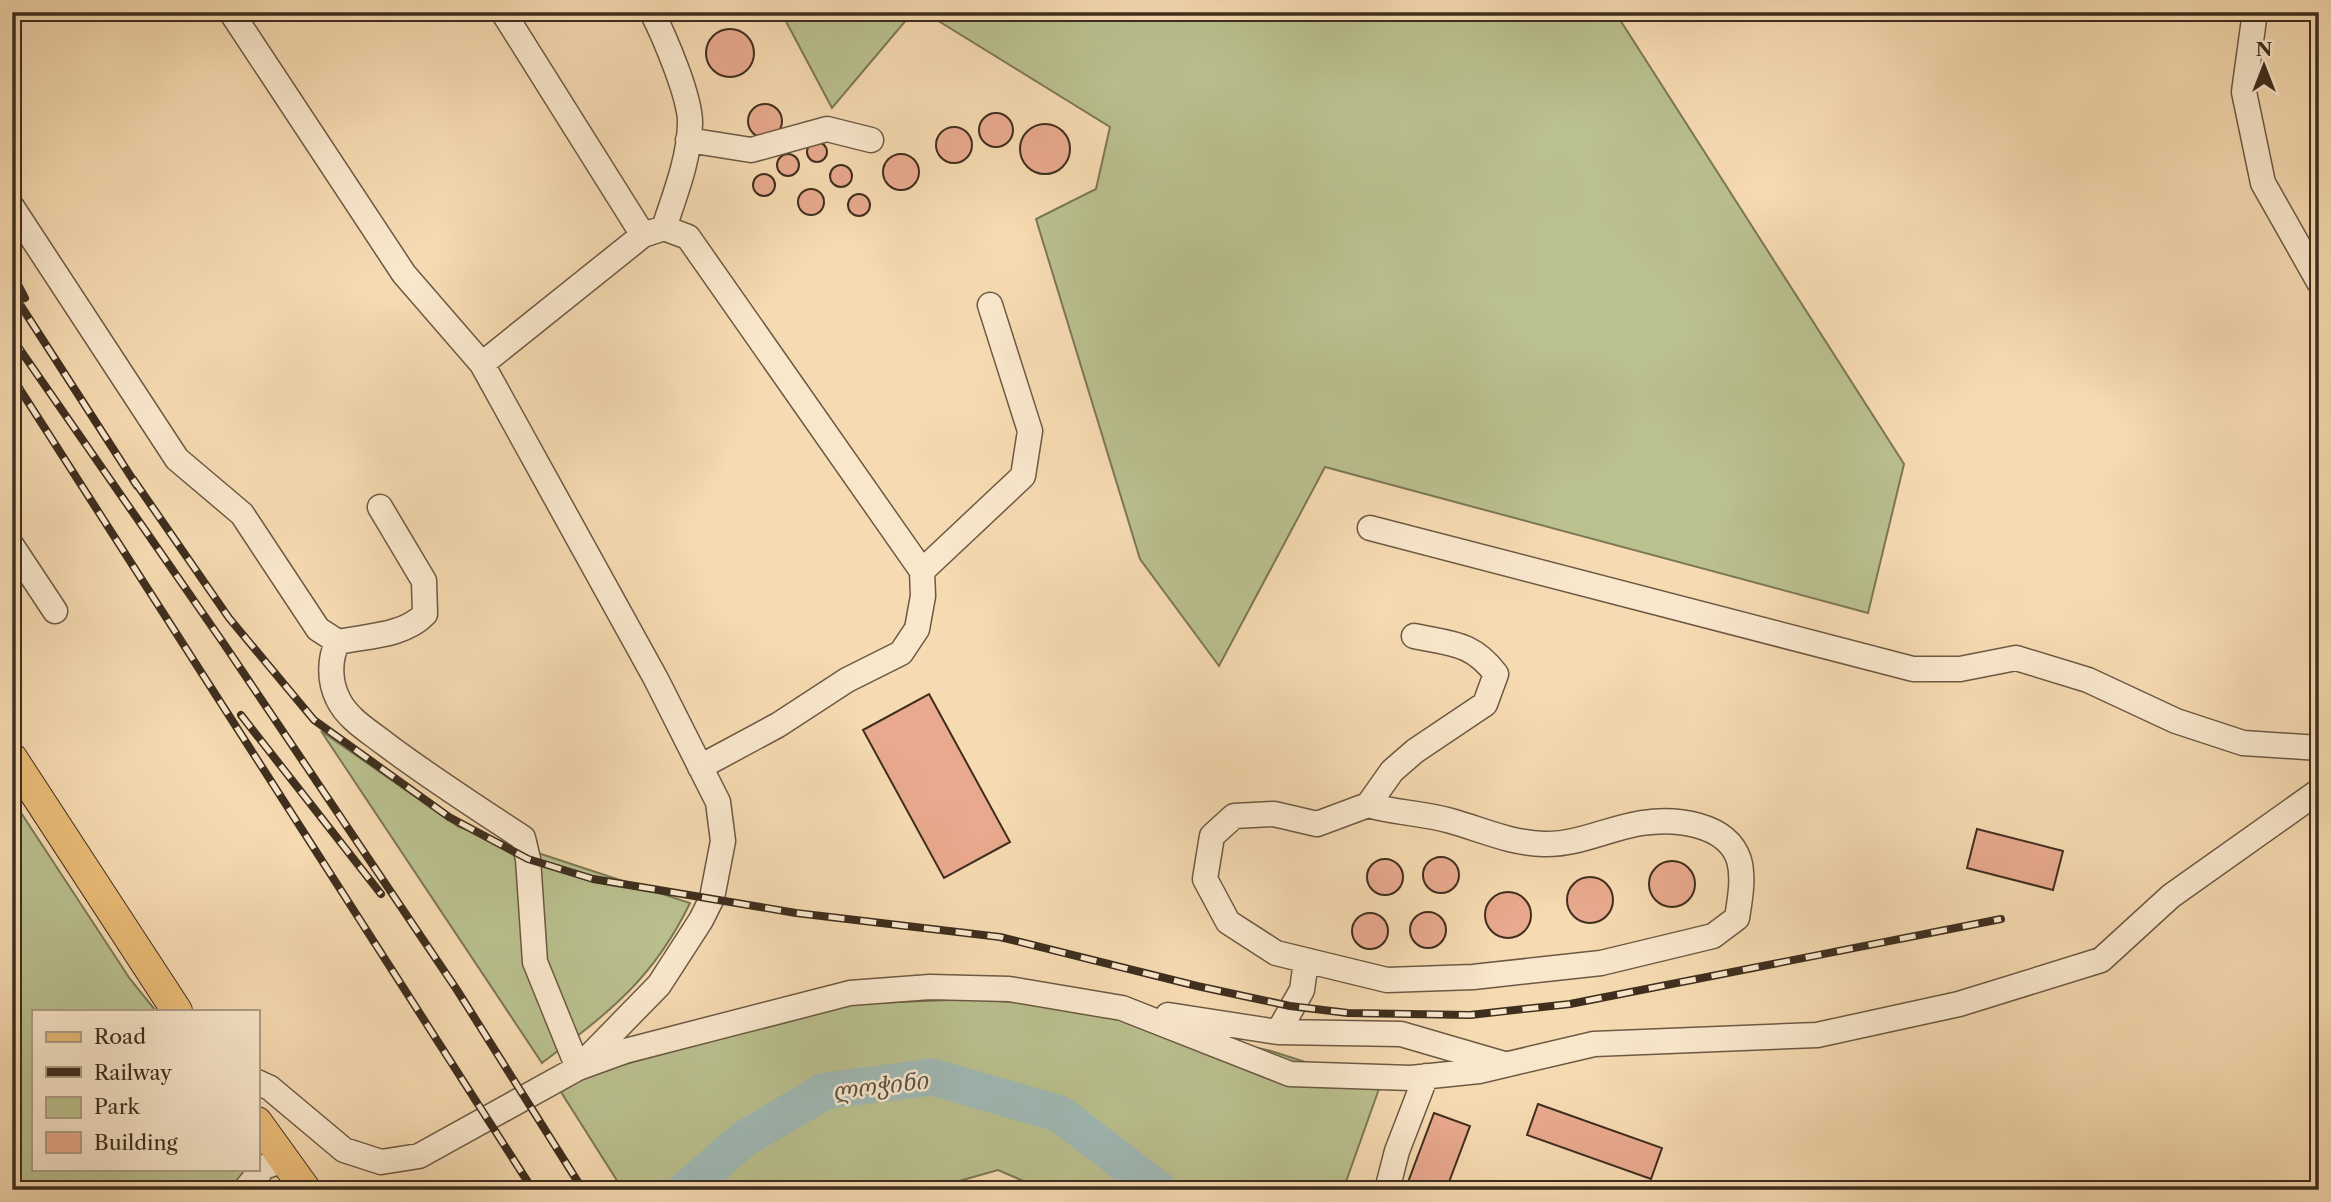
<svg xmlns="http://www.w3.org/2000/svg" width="2331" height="1202" font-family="'Libre Caslon Text','Noto Serif Georgian',serif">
<rect width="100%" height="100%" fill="#f6dab1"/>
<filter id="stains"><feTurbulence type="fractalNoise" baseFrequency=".00286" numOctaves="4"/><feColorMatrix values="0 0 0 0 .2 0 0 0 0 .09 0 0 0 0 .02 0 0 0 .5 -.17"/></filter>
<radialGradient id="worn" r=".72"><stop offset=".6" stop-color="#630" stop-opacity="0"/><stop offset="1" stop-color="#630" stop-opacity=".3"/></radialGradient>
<!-- green -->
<path fill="#bac08e" stroke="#7c7756" stroke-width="2" d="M 781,12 L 913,12 L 832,108 Z
M 924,12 L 1615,12 L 1904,464 L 1868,613 L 1325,467 L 1219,666 L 1140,559 L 1036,219 L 1096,189 L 1110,127 Z
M 321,731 L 459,827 L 690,903 C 653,980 608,1013 542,1063 Z
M 12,799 L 130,979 L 156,1011 L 33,1011 L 33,1169 L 233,1169 L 247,1172 L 231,1190 L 12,1190 Z
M 974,999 L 1078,1007 L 1271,1051 L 1380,1086 L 1343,1190 L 1044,1190 L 998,1170 L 927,1190 L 623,1190 L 561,1092 L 592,1073 L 849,1004 Z"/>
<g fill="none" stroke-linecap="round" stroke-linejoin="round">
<!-- river -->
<path stroke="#9fb9b5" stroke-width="37" d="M 685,1190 L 744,1139 L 825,1091 L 932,1077 L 1060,1114 L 1159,1190"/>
</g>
<!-- building -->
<path fill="#e9a98e" stroke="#3e2e1e" stroke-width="2" d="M706 53a24 24 0 1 1 48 0a24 24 0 1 1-48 0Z
M748 121a17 17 0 1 1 34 0a17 17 0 1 1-34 0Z
M979 130a17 17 0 1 1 34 0a17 17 0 1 1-34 0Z
M1020 149a25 25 0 1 1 50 0a25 25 0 1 1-50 0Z
M936 145a18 18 0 1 1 36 0a18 18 0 1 1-36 0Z
M807 152a10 10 0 1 1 20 0a10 10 0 1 1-20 0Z
M883 172a18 18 0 1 1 36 0a18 18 0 1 1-36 0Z
M777 165a11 11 0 1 1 22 0a11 11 0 1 1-22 0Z
M830 176a11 11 0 1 1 22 0a11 11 0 1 1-22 0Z
M753 185a11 11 0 1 1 22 0a11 11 0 1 1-22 0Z
M798 202a13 13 0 1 1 26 0a13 13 0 1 1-26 0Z
M848 205a11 11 0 1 1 22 0a11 11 0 1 1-22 0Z
M 929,694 L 1010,842 L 944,878 L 863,730 Z
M 1977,829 L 2063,851 L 2053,890 L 1967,868 Z
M1423 875a18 18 0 1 1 36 0a18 18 0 1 1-36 0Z
M1367 877a18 18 0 1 1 36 0a18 18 0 1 1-36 0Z
M1649 884a23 23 0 1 1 46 0a23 23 0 1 1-46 0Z
M1567 900a23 23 0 1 1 46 0a23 23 0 1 1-46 0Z
M1485 915a23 23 0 1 1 46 0a23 23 0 1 1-46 0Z
M1410 930a18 18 0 1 1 36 0a18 18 0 1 1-36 0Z
M1352 931a18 18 0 1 1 36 0a18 18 0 1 1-36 0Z
M 1538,1104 L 1662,1148 L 1651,1179 L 1527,1135 Z
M 1434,1113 L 1470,1126 L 1446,1190 L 1405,1190 Z"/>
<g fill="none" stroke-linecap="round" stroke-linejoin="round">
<defs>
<path id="minor" d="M 231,12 L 404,274 L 482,364 L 656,679 L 718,802 L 723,841 L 712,898 L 701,920 L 659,985 L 578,1068 L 535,962 L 528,859 L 523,838 C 476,807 429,777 384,743 C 367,730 347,718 338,699 C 329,681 329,658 338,642 C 367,636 404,636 425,614 L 424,581 L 380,507
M 503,12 L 643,235
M 652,12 C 664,36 691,98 690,124 C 689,160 675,194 664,228
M 2255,12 L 2244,92 L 2263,183 L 2319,282
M 688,140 L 751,150 L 827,129 L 871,140
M 12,207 L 177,459 L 242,514 L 318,629 L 338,642
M 482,364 L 643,235 L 664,228 L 688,237 L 922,571 L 923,596 L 917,629 L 901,653 L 847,680 L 778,725 L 700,767
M 1370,528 L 1913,669 L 1960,669 L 2016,658 L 2088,680 L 2176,721 L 2243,743 L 2319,748
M 12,546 L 55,611
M 922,571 L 1023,476 L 1030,431 L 990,305
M 1368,805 C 1395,813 1424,813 1451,821 C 1483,830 1510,843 1544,844 C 1578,845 1609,828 1642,823 C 1675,818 1727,823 1739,860 C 1744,878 1740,899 1737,918 L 1713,936 L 1601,963 L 1473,977 L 1387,980 L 1276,953 L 1228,922 L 1205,879 L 1212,836 L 1234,816 L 1274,814 L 1317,824 L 1368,805 L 1392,771 L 1415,751 L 1485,704 L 1496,674 C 1472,642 1451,644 1414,636
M 1168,1015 L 1278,1032 L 1401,1034 L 1504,1064
M 1278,1032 L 1302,990 L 1306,961
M 257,1082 L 270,1088 L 344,1150 L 381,1162 L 419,1156 L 578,1068 L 625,1051 L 850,993 L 930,987 L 1009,989 L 1122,1008 L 1290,1074 L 1411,1078 L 1479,1071 L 1594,1044 L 1817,1035 L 1959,1004 L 2101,960 L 2171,896 L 2319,791
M 245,1190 L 264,1167 L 284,1160
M 1387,1190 L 1397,1151 L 1426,1076"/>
<path id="major" d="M 12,758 L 177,1011
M 257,1122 L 306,1190"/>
</defs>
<!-- minor casing -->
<use href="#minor" stroke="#6c5943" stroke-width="27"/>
<!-- major casing -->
<use href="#major" stroke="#3e2e1e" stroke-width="32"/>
<!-- minor -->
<use href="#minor" stroke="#f9e7cc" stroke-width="24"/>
<!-- major -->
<use href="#major" stroke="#ebbd78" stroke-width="30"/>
<defs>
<path id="rail" d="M 12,273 L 25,298
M 12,292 L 137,486
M 12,338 L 224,644 L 457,990 L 583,1190
M 12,377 L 533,1190
M 133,479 L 229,618 L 314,720 L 449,817 L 528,859 L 593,879 L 796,913 L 1000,937 L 1197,986 L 1290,1006 L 1348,1013 L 1470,1015 L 1570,1004 L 2001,919
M 241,715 L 381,894"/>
</defs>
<!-- rail casing -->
<use href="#rail" stroke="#3e2e1e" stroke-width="8"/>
<!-- rail -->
<use href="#rail" stroke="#f9e7cc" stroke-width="5" stroke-dasharray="16" stroke-linecap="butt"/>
</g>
<g text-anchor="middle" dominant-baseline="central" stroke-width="5" stroke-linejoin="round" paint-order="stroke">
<!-- water labels -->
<g font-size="23" font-style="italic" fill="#565144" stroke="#f9e7cc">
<text transform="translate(880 1086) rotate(-7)">ლოჭინი</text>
</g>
</g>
<!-- margin -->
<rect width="2331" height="1202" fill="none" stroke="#f6dab1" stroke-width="42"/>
<rect x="14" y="14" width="2303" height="1174" fill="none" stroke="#3e2e1e" stroke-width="3.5"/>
<rect x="21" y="21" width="2289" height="1160" fill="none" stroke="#3e2e1e" stroke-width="2"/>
<!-- legend -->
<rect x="32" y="1010" width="228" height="161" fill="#f9e7cc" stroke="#ae9d86" stroke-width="2"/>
<rect x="46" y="1032" width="35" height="10" fill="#ebbd78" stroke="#ae9d86" stroke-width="2"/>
<text x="94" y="1044" font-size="21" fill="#3e2e1e">Road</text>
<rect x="46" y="1067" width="35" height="10" fill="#3e2e1e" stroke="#ae9d86" stroke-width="2"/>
<text x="94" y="1080" font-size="21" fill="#3e2e1e">Railway</text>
<rect x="46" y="1097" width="35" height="21" fill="#bac08e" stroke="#ae9d86" stroke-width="2"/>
<text x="94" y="1114" font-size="21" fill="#3e2e1e">Park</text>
<rect x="46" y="1132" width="35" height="21" fill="#e9a98e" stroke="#ae9d86" stroke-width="2"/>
<text x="94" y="1150" font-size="21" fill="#3e2e1e">Building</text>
<!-- north arrow -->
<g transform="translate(2264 66)" stroke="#f9e7cc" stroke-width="5" paint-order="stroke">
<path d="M0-5L12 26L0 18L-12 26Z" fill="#3e2e1e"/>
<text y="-10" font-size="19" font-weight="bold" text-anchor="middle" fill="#3e2e1e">N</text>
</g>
<rect width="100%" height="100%" filter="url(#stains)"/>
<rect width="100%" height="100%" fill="url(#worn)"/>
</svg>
